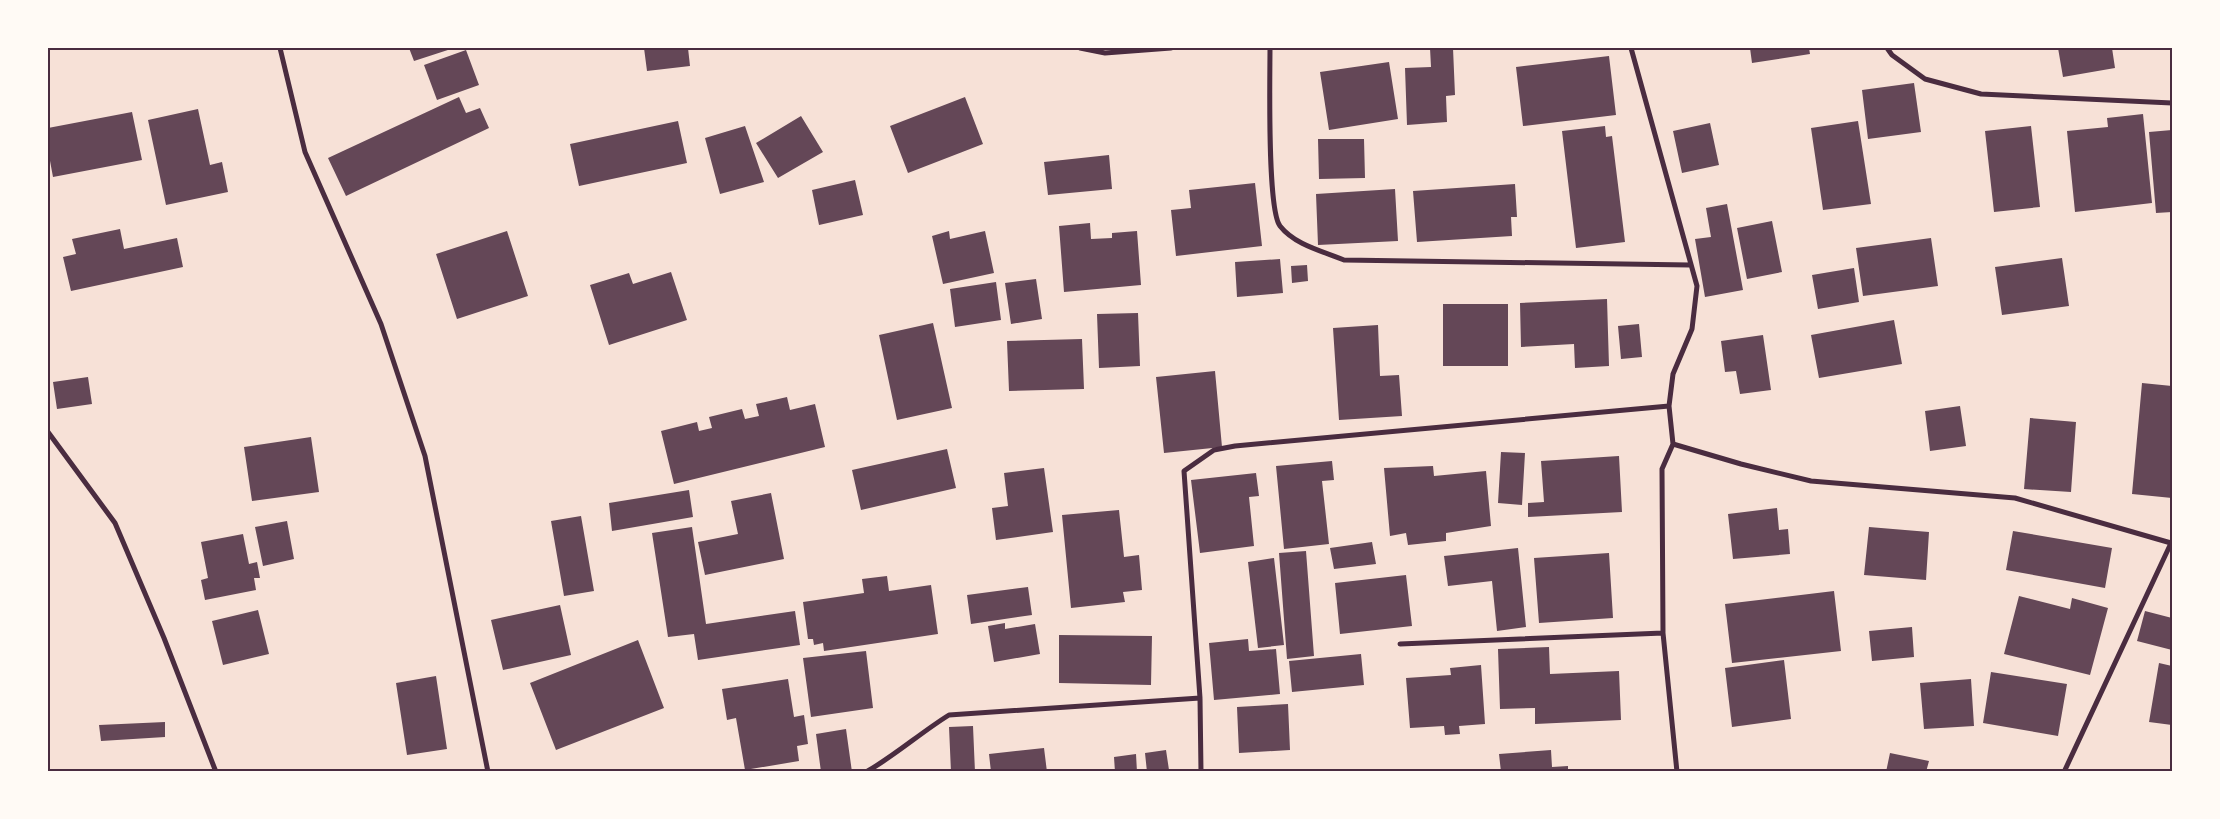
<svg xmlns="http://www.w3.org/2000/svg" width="2220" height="819" font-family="'DejaVu Sans',sans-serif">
<rect width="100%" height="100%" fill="#f7e1d7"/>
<!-- building -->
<path fill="#644757" d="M 409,48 L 454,48 L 414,61 Z
M 644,48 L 688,48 L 690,66 L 647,71 Z
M 1430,48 L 1453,48 L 1455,95 L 1446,96 L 1447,122 L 1407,125 L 1405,68 L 1431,67 Z
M 1750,48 L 1809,48 L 1810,54 L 1752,63 Z
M 2058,48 L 2112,48 L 2115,68 L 2063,77 Z
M 466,50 L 479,85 L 437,100 L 424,65 Z
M 1609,56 L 1616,115 L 1523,126 L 1516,67 Z
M 1389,62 L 1398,119 L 1329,130 L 1320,72 Z
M 1914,83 L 1921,132 L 1868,139 L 1862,90 Z
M 459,97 L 466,113 L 480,108 L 489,128 L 346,196 L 328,158 Z
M 965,97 L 983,144 L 908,173 L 890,126 Z
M 198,109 L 210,165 L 222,162 L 228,192 L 166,205 L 148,120 Z
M 132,112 L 142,160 L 53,177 L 48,150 L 48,128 Z
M 2143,114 L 2152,203 L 2075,212 L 2067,131 L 2108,127 L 2107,118 Z
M 801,116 L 823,152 L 778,178 L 756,143 Z
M 678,121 L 687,163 L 579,186 L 570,144 Z
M 1858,121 L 1871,204 L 1823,210 L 1811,128 Z
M 1710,123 L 1719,165 L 1682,173 L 1673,131 Z
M 745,126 L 764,182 L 720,194 L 705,138 Z
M 1605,126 L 1606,137 L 1612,136 L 1625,242 L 1576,248 L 1562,131 Z
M 2031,126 L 2040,207 L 1994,212 L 1985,131 Z
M 2172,130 L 2172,212 L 2156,213 L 2149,132 Z
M 1318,139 L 1364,139 L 1365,178 L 1319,179 Z
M 1109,155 L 1112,189 L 1048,195 L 1044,162 Z
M 855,180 L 863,215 L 819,225 L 812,190 Z
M 1255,183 L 1262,246 L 1176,256 L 1171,210 L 1191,208 L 1189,190 Z
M 1515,184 L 1517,217 L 1511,217 L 1512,236 L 1417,242 L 1413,191 Z
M 1395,189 L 1398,241 L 1318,245 L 1316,194 Z
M 1727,204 L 1743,290 L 1705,297 L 1695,239 L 1711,237 L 1706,208 Z
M 1772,221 L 1782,272 L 1747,279 L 1737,228 Z
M 1090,223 L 1091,239 L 1112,238 L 1112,233 L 1137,231 L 1141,285 L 1064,292 L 1059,226 Z
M 120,229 L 124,249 L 177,238 L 183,267 L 71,291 L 63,257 L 76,254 L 72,239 Z
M 507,231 L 528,296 L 457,319 L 436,254 Z
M 949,231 L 950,239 L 985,231 L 994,273 L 943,284 L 932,236 Z
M 1931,238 L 1938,286 L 1863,296 L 1856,248 Z
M 2062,258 L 2069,306 L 2002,315 L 1995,267 Z
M 1280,259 L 1283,293 L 1237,297 L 1235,262 Z
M 1307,265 L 1308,281 L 1292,283 L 1291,266 Z
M 1854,268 L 1859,302 L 1818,309 L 1812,275 Z
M 671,272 L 687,320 L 609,345 L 590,285 L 629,273 L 633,284 Z
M 1036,279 L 1042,319 L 1011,324 L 1005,283 Z
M 996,282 L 1001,320 L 955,327 L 950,289 Z
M 1607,299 L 1609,366 L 1575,368 L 1574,344 L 1521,347 L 1520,303 Z
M 1443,304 L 1508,304 L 1508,366 L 1443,366 Z
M 1138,313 L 1140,366 L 1099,368 L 1097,314 Z
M 1894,320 L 1902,364 L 1819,378 L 1811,335 Z
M 933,323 L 952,408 L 897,420 L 879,335 Z
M 1639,324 L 1642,357 L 1621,359 L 1618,326 Z
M 1378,325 L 1380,376 L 1399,375 L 1402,416 L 1339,420 L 1333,328 Z
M 1763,335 L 1771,390 L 1740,394 L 1736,371 L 1725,372 L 1721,341 Z
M 1082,339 L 1084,389 L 1009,391 L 1007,341 Z
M 1215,371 L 1222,447 L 1164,453 L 1156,377 Z
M 88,377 L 92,404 L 57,409 L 53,382 Z
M 2142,383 L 2172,386 L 2172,498 L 2132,494 Z
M 787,397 L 790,410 L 815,404 L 825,447 L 674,484 L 661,431 L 697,422 L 699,431 L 712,428 L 709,417 L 742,409 L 745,419 L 759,416 L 756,404 Z
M 1960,406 L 1966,446 L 1930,451 L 1925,411 Z
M 2030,418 L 2076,422 L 2071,492 L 2024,489 Z
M 311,437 L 319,492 L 252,501 L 244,447 Z
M 947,449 L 956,488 L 861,510 L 852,470 Z
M 1501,452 L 1525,453 L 1522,505 L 1498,503 Z
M 1619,456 L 1622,512 L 1528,517 L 1528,503 L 1544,502 L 1541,461 Z
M 1332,461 L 1334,480 L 1322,481 L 1329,544 L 1284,549 L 1276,466 Z
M 1433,466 L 1434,476 L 1486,471 L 1491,526 L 1446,533 L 1446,541 L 1408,545 L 1406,533 L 1390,536 L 1384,468 Z
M 1044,468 L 1053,532 L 996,540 L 992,508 L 1008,506 L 1004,473 Z
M 1256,473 L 1259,496 L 1249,497 L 1254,546 L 1200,553 L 1191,480 Z
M 689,490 L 693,517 L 612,531 L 609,503 Z
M 771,493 L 784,559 L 705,575 L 698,542 L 738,534 L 731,501 Z
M 1777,508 L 1779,530 L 1788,529 L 1790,554 L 1733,559 L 1728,514 Z
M 1119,510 L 1124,557 L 1139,555 L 1142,590 L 1123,592 L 1125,602 L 1071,608 L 1062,515 Z
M 581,516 L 594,591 L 564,596 L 551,521 Z
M 287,521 L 294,559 L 263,566 L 255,527 Z
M 692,527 L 706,624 L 795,611 L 800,645 L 698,660 L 694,634 L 668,637 L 652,533 Z
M 1869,527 L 1929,532 L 1926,580 L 1864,575 Z
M 2013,531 L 2112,548 L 2105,588 L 2006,570 Z
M 243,534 L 249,564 L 257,562 L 260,578 L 254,578 L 256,590 L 205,600 L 201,580 L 208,578 L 201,542 Z
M 1372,542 L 1376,564 L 1334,569 L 1330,548 Z
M 1518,548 L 1526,627 L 1497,631 L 1492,581 L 1448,586 L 1444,556 Z
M 1306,551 L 1314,656 L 1287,659 L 1279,553 Z
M 1609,553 L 1613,618 L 1539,623 L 1534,558 Z
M 1274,558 L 1284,645 L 1258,648 L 1248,562 Z
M 1406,575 L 1412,626 L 1340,634 L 1335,583 Z
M 887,576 L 889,591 L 931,585 L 938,634 L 824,651 L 823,643 L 814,645 L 813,639 L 808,639 L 803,602 L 864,593 L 862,579 Z
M 1028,587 L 1032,615 L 971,624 L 967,595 Z
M 1834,591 L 1841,651 L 1732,663 L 1725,604 Z
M 2019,596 L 2070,609 L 2072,598 L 2108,608 L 2090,675 L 2004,654 Z
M 560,605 L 571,655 L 503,670 L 491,620 Z
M 258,610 L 269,654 L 223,665 L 212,621 Z
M 2145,611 L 2172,618 L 2172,650 L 2137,641 Z
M 1005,623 L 1005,629 L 1035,624 L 1040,654 L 994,662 L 988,626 Z
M 1912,627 L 1914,657 L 1872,661 L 1869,631 Z
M 1059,635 L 1152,636 L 1151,685 L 1059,683 Z
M 1248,639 L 1249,651 L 1276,649 L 1280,694 L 1214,700 L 1209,643 Z
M 638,640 L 664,708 L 556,750 L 530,683 Z
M 1549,647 L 1550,674 L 1619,671 L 1621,720 L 1535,724 L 1535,708 L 1500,709 L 1498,649 Z
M 866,651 L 873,708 L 811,717 L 803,658 Z
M 1361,654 L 1364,685 L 1292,692 L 1289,661 Z
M 1784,660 L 1791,719 L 1732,727 L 1725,668 Z
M 2159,663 L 2172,666 L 2172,725 L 2149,722 Z
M 1481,665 L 1485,724 L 1459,726 L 1460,734 L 1445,735 L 1444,726 L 1410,728 L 1406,678 L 1451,675 L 1450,668 Z
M 1991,672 L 2067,684 L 2058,736 L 1983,723 Z
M 436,676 L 447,749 L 407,755 L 396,683 Z
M 788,679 L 794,717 L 804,715 L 808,744 L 797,746 L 799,761 L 745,770 L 736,718 L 727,720 L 722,689 Z
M 1971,679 L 1974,726 L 1924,729 L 1920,683 Z
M 1288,704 L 1290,750 L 1239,753 L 1237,707 Z
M 165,722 L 165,737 L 101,741 L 99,725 Z
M 973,726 L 975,772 L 951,772 L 949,727 Z
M 846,729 L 852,772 L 821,772 L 816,734 Z
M 1044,748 L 1047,772 L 991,772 L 989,754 Z
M 1166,750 L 1169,770 L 1147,772 L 1145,753 Z
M 1551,750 L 1552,767 L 1568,766 L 1568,772 L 1501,772 L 1499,754 Z
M 1890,753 L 1929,761 L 1926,772 L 1886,772 Z
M 1136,754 L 1137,772 L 1115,772 L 1114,757 Z"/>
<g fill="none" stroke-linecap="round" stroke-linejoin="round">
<!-- minor -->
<path stroke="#4a2c40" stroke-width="5" d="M 280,48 L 305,152 L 381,324 L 425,456 L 488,772
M 1080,48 L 1105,53 L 1171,48
M 1270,48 C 1270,77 1267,209 1280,226 C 1295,245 1322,251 1344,260 L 1690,265
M 1631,48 L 1697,286 L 1692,329 L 1673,374 L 1669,406 L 1673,444 L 1662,469 L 1663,633 L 1677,772
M 1887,48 L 1892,55 L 1925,79 L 1981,94 L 2172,103
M 48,432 L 115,523 L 164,638 L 216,772
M 1673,444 L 1741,464 L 1811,481 L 2015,498 L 2171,543
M 1400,644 L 1663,633
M 866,772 C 896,755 920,733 949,715 L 1200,698
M 1201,772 L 1200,698 L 1184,471 L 1214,450 L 1235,446 L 1669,406
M 2064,772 L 2172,541"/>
</g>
<!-- border -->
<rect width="2220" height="819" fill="none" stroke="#fffaf5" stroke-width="98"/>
<rect x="49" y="49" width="2122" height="721" fill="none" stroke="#4a2c40" stroke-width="2"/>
</svg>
